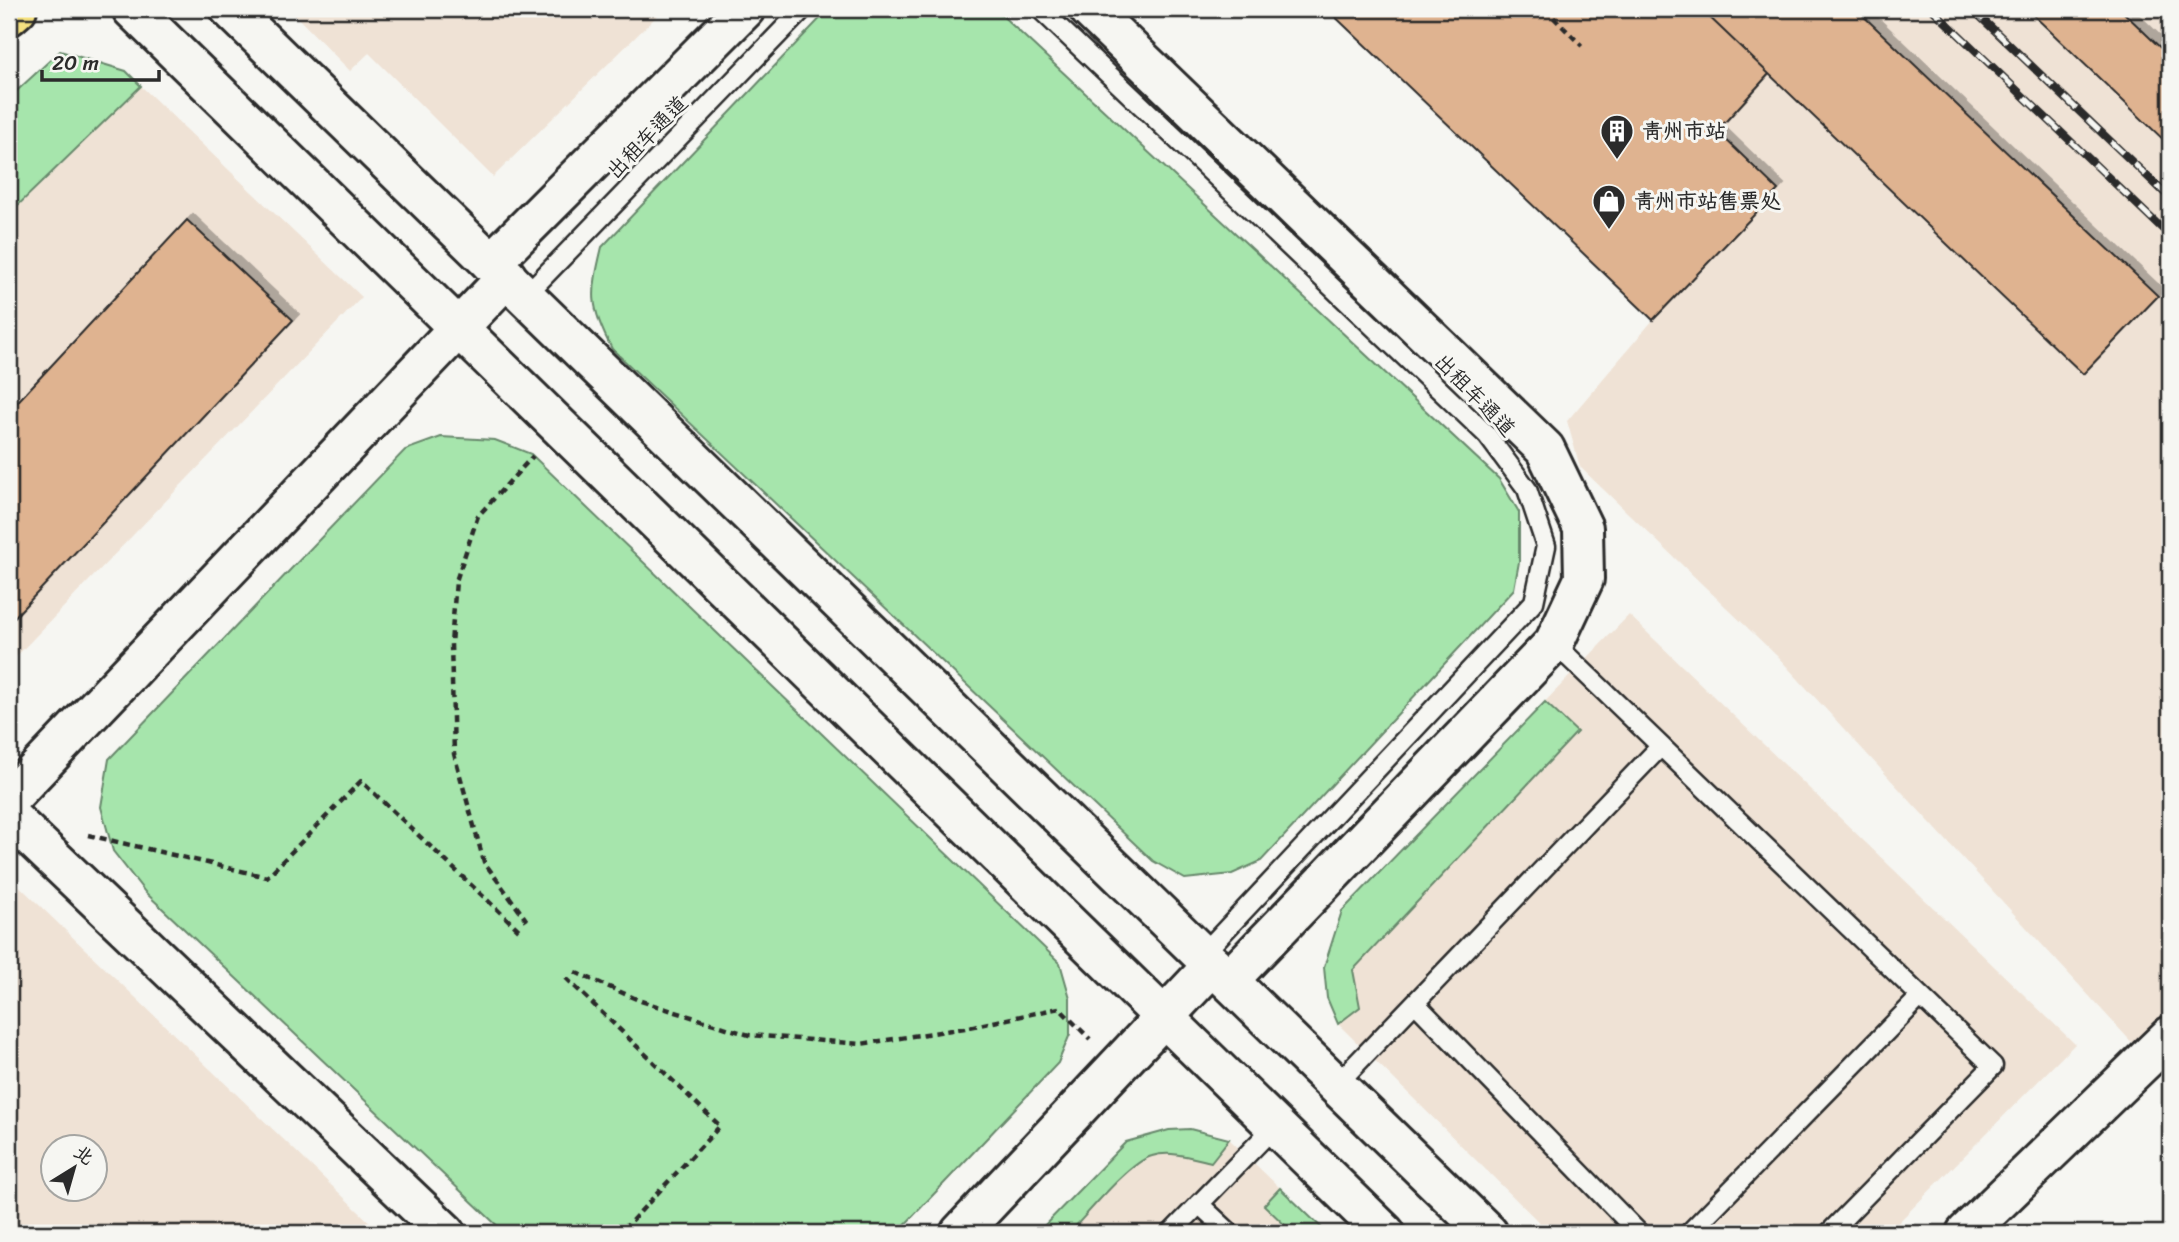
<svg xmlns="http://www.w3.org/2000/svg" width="2179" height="1242" font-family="Sriracha,'LXGW WenKai TC',sans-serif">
<defs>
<filter id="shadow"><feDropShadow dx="6" dy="-6" stdDeviation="0" flood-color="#0004"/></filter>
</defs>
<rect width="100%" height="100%" fill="#f6f6f2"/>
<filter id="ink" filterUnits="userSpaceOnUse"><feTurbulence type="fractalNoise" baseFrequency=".0143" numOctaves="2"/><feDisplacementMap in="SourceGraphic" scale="14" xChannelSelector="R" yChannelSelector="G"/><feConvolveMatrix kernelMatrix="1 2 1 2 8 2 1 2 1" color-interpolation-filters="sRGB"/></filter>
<g filter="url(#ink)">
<!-- built -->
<path fill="#efe2d5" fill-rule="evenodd" d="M 289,9 L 664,9 L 493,177 L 369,53 L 350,71 Z
M 1701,9 L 2170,9 L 2170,1084 L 1777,656 L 1580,467 L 1567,421 L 1653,320 L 1778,190 L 1717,131 L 1769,74 Z
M 141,86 L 362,297 L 9,664 L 9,214 Z
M 1629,615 L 2075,1044 L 1888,1233 L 1550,1233 L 1338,1024 L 1327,998 L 1324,967 L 1342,911 Z
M 13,880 L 381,1233 L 9,1233 L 9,884 ZM 52,1148 L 94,1148 L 94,1190 L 52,1190 Z
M 1190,1129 L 1229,1139 L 1327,1233 L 1037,1233 L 1126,1142 L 1169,1130 Z"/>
<!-- green -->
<path fill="#a6e5ac" stroke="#68886c" stroke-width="2" d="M 829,9 L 995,9 L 1499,479 L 1519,512 L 1519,562 L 1514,589 L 1261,861 L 1232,874 L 1185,879 L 1153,861 L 612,349 C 589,306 591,293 602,247 Z
M 60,51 L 126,71 L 141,86 L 9,214 L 9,98 Z
M 441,437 L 495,440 L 531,454 L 1060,963 L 1070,998 L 1070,1034 L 1058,1063 L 897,1233 L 505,1233 L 145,892 L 113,851 L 101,807 L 109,759 L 405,450 Z
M 1545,702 L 1577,732 L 1353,970 L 1360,1007 L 1338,1024 L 1327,998 L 1324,967 L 1342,911 Z
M 1190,1129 L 1229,1139 L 1211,1162 C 1193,1158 1171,1150 1152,1156 C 1129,1162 1087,1215 1069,1233 L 1037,1233 L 1126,1142 L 1169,1130 Z
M 1280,1188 L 1327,1233 L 1293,1233 L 1264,1205 Z"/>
<!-- building -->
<path fill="#dfb390" stroke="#2b2b2b" stroke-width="2" filter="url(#shadow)" d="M 1327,9 L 1701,9 L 1769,74 L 1717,131 L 1778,190 L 1653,320 Z
M 1701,9 L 1856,9 L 2158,296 L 2083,374 Z
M 2027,9 L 2120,9 L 2170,57 L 2170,146 Z
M 187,220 L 293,320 L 9,623 L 9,411 Z"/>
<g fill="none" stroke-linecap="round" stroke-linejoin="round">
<defs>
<path id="service" d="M 1040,9 L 1487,435 L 1527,489 L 1546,546 L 1534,602 L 1202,955
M 525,296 L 803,9
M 1554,643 L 1993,1066 L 1829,1233
M 1416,1004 L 1639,1233
M 1336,1085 L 1661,746
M 1199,1204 L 1230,1233
M 1171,1233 L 1275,1126
M 1689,1233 L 1920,997"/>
<path id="tertiary" d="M 1089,9 L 1545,449 L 1583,528 L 1584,579 L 1554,643 L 1229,980
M 491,263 L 745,9
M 9,799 L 507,277
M 9,816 L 446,1233
M 960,1233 L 1213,965
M 1966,1233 L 2170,1036"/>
<path id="secondary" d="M 132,9 L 1385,1233
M 230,9 L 1488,1233"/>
<path id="primary" d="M 9,16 L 17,9"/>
</defs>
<!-- service casing -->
<use href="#service" stroke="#2b2b2b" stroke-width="23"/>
<!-- tertiary casing -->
<use href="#tertiary" stroke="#2b2b2b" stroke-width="44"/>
<!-- secondary casing -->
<use href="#secondary" stroke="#2b2b2b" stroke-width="44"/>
<!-- primary casing -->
<use href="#primary" stroke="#2b2b2b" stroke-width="44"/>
<!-- path -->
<path stroke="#2b2b2b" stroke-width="4.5" stroke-dasharray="7 5" stroke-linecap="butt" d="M 1545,9 L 1582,46
M 88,835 L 267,877 L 361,781 L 520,931
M 527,921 L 484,862 L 454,754 L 451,644 L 456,581 L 478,516 L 533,456
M 575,972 L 641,1001 L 749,1035 L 861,1044 L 965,1028 L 1059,1008 L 1090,1039
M 566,978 L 720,1126 L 626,1227 L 628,1233"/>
<!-- service -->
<use href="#service" stroke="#f6f6f2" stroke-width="18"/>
<!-- tertiary -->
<use href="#tertiary" stroke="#f6f6f2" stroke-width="38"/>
<!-- secondary -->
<use href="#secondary" stroke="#f6f6f2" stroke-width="38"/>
<!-- primary -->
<use href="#primary" stroke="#f6e281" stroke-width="38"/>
<defs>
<path id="rail" d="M 1932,9 L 2170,236
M 1972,9 L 2170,198"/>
</defs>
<!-- rail casing -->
<use href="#rail" stroke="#2b2b2b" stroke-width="8"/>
<!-- rail -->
<use href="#rail" stroke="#f6f6f2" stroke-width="5" stroke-dasharray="16" stroke-linecap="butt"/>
</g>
</g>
<!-- icons -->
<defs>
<symbol id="building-pin" viewBox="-11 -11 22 30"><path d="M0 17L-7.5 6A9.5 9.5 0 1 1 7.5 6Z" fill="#2b2b2b" stroke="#f6f6f2"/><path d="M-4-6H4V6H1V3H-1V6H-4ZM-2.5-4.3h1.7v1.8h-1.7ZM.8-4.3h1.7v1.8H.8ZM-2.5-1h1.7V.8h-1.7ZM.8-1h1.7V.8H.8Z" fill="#fff"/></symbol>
<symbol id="shop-pin" viewBox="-11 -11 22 30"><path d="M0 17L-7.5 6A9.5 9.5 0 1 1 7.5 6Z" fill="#2b2b2b" stroke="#f6f6f2"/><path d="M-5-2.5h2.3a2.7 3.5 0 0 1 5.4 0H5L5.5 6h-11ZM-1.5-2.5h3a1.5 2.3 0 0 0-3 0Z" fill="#fff"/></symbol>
</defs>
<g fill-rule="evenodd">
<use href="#building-pin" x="1598" y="112" width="38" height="52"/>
<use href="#shop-pin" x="1590" y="182" width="38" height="52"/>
</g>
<g text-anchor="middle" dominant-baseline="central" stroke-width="6" stroke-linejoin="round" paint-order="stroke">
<!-- poi labels -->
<g font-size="21" font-weight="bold" fill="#2b2b2b" stroke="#f6f6f2" text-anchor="start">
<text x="1642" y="131">青州市站</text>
<text x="1634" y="201">青州市站售票处</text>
</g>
<!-- street labels -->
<g font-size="21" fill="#2b2b2b" stroke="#f6f6f2">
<text transform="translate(647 137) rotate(-46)">出租车通道</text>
<text transform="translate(1475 395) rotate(46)">出租车通道</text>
</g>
</g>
<!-- margin -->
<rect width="2179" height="1242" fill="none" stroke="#f6f6f2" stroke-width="35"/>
<rect x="18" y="18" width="2144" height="1207" fill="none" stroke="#2b2b2b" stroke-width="2.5" filter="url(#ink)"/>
<!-- north arrow -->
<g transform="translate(74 1168) rotate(37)"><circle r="33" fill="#f6f6f2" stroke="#a5a5a2" stroke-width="2"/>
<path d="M0-5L12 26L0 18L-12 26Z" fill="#2b2b2b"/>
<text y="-10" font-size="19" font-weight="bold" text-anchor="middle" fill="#2b2b2b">北</text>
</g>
<!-- scale -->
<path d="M42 70v10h117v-10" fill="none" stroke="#2b2b2b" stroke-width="3.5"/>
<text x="52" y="70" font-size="21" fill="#2b2b2b" stroke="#f6f6f2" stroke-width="5" paint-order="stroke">20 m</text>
</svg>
